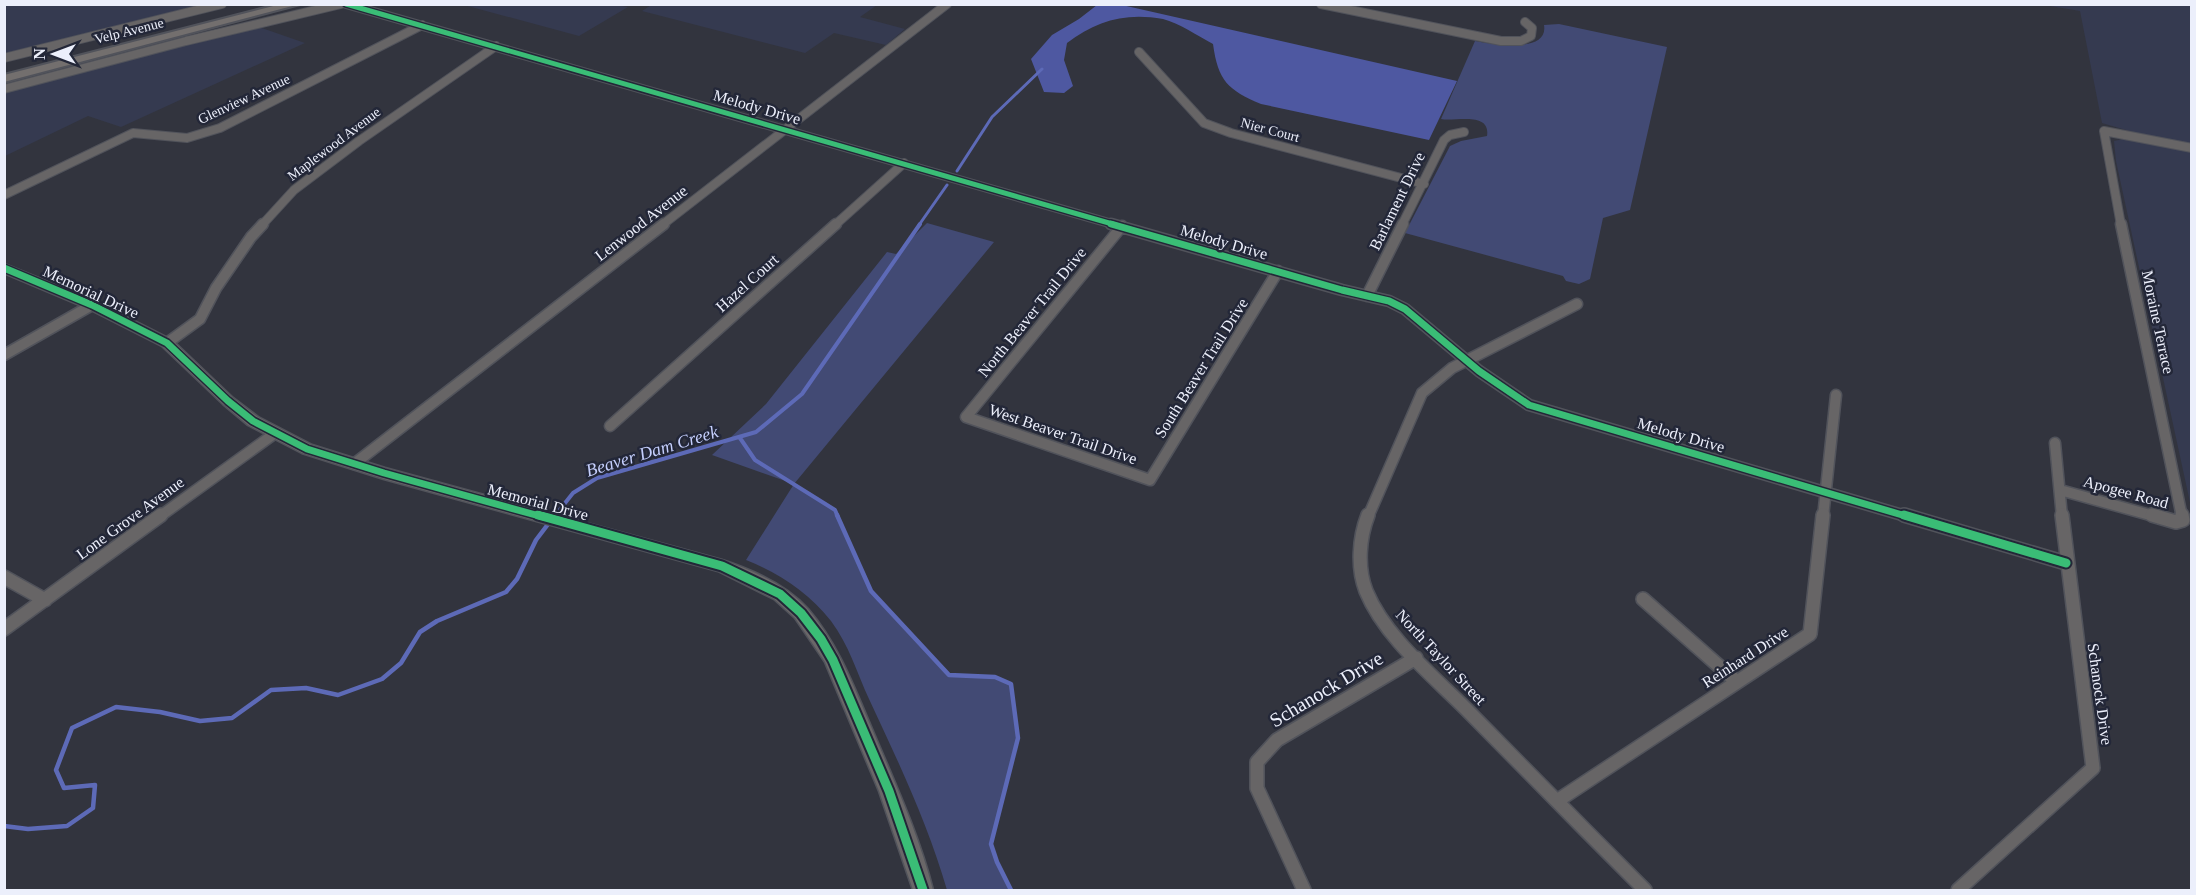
<svg xmlns="http://www.w3.org/2000/svg" width="2196" height="895" viewBox="0 0 2196 895" font-family="'Times New Roman',serif">
<style>
.built{fill:#353a50}
.green{fill:#424a74}
.forest{fill:#4e58a1}
.lines{fill:none;stroke-linecap:round;stroke-linejoin:round}
.stream-far2{stroke:#5d6ab7;stroke-width:3}
.stream-far1{stroke:#5d6ab7;stroke-width:4}
.stream{stroke:#5d6ab7;stroke-width:4.5}
.street-far2-casing{stroke:#51535b;stroke-width:10}
.street-far1-casing{stroke:#51535b;stroke-width:13}
.street-casing{stroke:#51535b;stroke-width:16}
.secondary-casing{stroke:#51535b;stroke-width:3}
.primary-casing{stroke:#51535b;stroke-width:4}
.street-far2{stroke:#676566;stroke-width:8}
.street-far1{stroke:#676566;stroke-width:10}
.street{stroke:#676566;stroke-width:13}
.secondary{fill:#6a6768;fill-rule:evenodd}
.primary{fill:#736f6e;fill-rule:evenodd}
.cycleway-far2-casing{stroke:#232738;stroke-width:8}
.cycleway-far1-casing{stroke:#232738;stroke-width:10}
.cycleway-casing{stroke:#232738;stroke-width:13}
.cycleway-far2{stroke:#3abd76;stroke-width:5}
.cycleway-far1{stroke:#3abd76;stroke-width:7}
.cycleway{stroke:#3abd76;stroke-width:9}
.labels{text-anchor:middle;dominant-baseline:central;stroke-width:5;stroke-linejoin:round;paint-order:stroke}
.far-street-label{font-size:14px;fill:#eceffb;stroke:#232738}
.street-label{font-size:16px;fill:#eceffb;stroke:#232738}
.water-label{font-size:18px;font-style:italic;fill:#c5cffd;stroke:#232738}
.near-street-label{font-size:20px;fill:#eceffb;stroke:#232738}
</style>
<rect width="100%" height="100%" fill="#32343e"/>
<path class="built" d="M653,4L877,5L860,17L905,29L886,45L834,33L805,53L642,11Z
M4,5H217L5,56Z
M617,5L628,7L579,36L464,5Z
M2044,5H2191V507L2116,161L2114,141L2123,139L2137,142L2136,133L2102,123L2080,11Z
M256,26L305,43L121,127L88,116L5,156V92Z"/>
<path class="green" d="M1559,24L1667,47L1630,210L1603,218L1590,279L1579,284L1566,281L1563,276L1405,233L1450,146L1461,141L1487,136C1491,111 1454,122 1441,119L1475,41C1491,44 1549,54 1544,25Z
M927,223L994,242L794,484L835,510L871,591L948,675L995,677L1011,684L1018,738L991,844C993,860 1005,876 1011,890H947C928,824 898,761 869,699C857,673 849,645 831,621C809,593 779,573 746,560L794,484L712,455L766,404L887,252L896,254Z"/>
<path class="forest" d="M1122,5L1457,81L1429,140L1261,104C1228,90 1218,81 1213,44C1198,36 1179,23 1163,19C1125,12 1096,21 1067,43L1064,60L1073,86L1064,93L1044,92L1031,59L1052,35L1079,19L1097,5Z"/>
<g class="lines">
<path class="stream-far2" d="M957,171L992,117L1042,69
M919,225L947,185"/>
<path class="stream-far1" d="M740,438L755,460L835,510L838,517
M554,517L573,493L597,478L756,432L802,394L920,224"/>
<path class="stream" d="M837,515L871,591L949,675L995,677L1011,684L1018,738L991,844L997,862L1011,890
M4,826L28,829L67,826L93,808L95,785L64,788L56,770L72,728L116,707L160,712L200,721L232,718L271,690L306,688L338,695L382,679L401,663L420,632L437,621L506,592L517,579L536,540L555,515"/>
<g class="street-far2-casing">
<path id="street-far2" d="M346,4L1116,225
M1321,4L1501,41H1521L1531,36L1532,28L1525,22
M1139,52L1204,123L1231,133L1424,184
M4,58L222,4
M4,89L186,41L341,4
M4,195L133,133L187,138L220,128L422,25
M262,225L294,190L359,141L496,46
M662,225L947,4
M835,225L904,163
M1402,225L1444,140L1450,135L1464,132
M2121,225L2104,131L2192,148"/>
</g>
<g class="street-far1-casing">
<path id="street-far1" d="M1111,224L1342,290L1389,301L1405,309L1479,371L1529,405L1909,517
M2121,224L2182,517
M1122,226L966,417L1150,480L1278,271
M1367,296L1403,224
M167,343L200,319L216,288L251,237L263,224
M4,355L92,305
M610,426L836,224
M2055,443L2062,517
M354,464L664,224
M2060,490L2157,517
M159,517L274,434
M1368,517L1422,393L1452,368L1577,304
M1823,517L1836,395"/>
</g>
<g class="street-casing">
<path id="street" d="M1368,515C1359,538 1357,568 1366,591C1385,637 1431,674 1466,709C1525,769 1585,830 1645,890
M1904,515L2066,563
M2152,515L2176,522L2183,520L2182,515
M4,577L45,600
M1643,599L1737,682
M4,629L161,515
M1557,801L1810,634L1823,515
M1304,890L1257,788V762L1277,740L1416,658
M1958,890L2093,768L2062,515"/>
</g>
<g class="secondary-casing">
<path id="secondary" d="M4,264L97,302L172,340L233,398L258,417L312,445L385,468L722,560C753,570 786,585 808,609C838,644 854,687 872,729C894,781 919,835 933,890H913L879,791L825,662L795,618L774,599L718,571L384,479L302,453L248,425L223,404L162,346L87,308L4,273Z"/>
</g>
<g class="primary-casing">
<path id="primary" d="M281,4H300L4,82V75Z"/>
</g>
<use href="#street-far2" class="street-far2"/>
<use href="#street-far1" class="street-far1"/>
<use href="#street" class="street"/>
<use href="#secondary" class="secondary"/>
<use href="#primary" class="primary"/>
<g class="cycleway-far2-casing">
<path id="cycleway-far2" d="M346,4L1116,225"/>
</g>
<g class="cycleway-far1-casing">
<path id="cycleway-far1" d="M1111,224L1342,290L1389,301L1405,309L1479,371L1529,405L1909,517
M4,268L92,305L167,343L228,401L253,421L307,449L384,473L543,517"/>
</g>
<g class="cycleway-casing">
<path id="cycleway" d="M538,515L722,566L780,594L801,613L821,639L833,660L889,791L923,890
M1904,515L2066,563"/>
</g>
<use href="#cycleway-far2" class="cycleway-far2"/>
<use href="#cycleway-far1" class="cycleway-far1"/>
<use href="#cycleway" class="cycleway"/>
</g>
<g class="labels">
<g class="far-street-label">
<text transform="translate(129 31) rotate(-14)">Velp Avenue</text>
<text transform="translate(244 99) rotate(-25)">Glenview Avenue</text>
<text transform="translate(1270 130) rotate(15)">Nier Court</text>
<text transform="translate(334 144) rotate(-37)">Maplewood Avenue</text>
</g>
<g class="street-label">
<text transform="translate(757 107) rotate(16)">Melody Drive</text>
<text transform="translate(1397 201) rotate(-64)">Barlament Drive</text>
<text transform="translate(641 223) rotate(-38)">Lenwood Avenue</text>
<text transform="translate(1224 242) rotate(16)">Melody Drive</text>
<text transform="translate(747 283) rotate(-42)">Hazel Court</text>
<text transform="translate(91 292) rotate(25)">Memorial Drive</text>
<text transform="translate(1032 312) rotate(-51)">North Beaver Trail Drive</text>
<text transform="translate(2158 322) rotate(78)">Moraine Terrace</text>
<text transform="translate(1201 368) rotate(-58)">South Beaver Trail Drive</text>
<text transform="translate(1063 434) rotate(19)">West Beaver Trail Drive</text>
<text transform="translate(1681 435) rotate(16)">Melody Drive</text>
<text transform="translate(2126 492) rotate(15)">Apogee Road</text>
<text transform="translate(538 502) rotate(15)">Memorial Drive</text>
<text transform="translate(130 518) rotate(-36)">Lone Grove Avenue</text>
<text transform="translate(1441 657) rotate(47)">North Taylor Street</text>
<text transform="translate(1745 657) rotate(-33)">Reinhard Drive</text>
<text transform="translate(2100 694) rotate(82)">Schanock Drive</text>
</g>
<g class="water-label">
<text transform="translate(652 451) rotate(-17)">Beaver Dam Creek</text>
</g>
<g class="near-street-label">
<text transform="translate(1326 689) rotate(-31)">Schanock Drive</text>
</g>
</g>
<rect width="2196" height="895" fill="none" stroke="#eceffb" stroke-width="12"/>
<g transform="translate(54 54) rotate(270)" stroke="#232738" stroke-width="4.5" paint-order="stroke">
<path d="M0-4.5L10 22L0 15L-10 22Z" fill="#eceffb"/>
<text y="-9" font-size="16" font-weight="bold" text-anchor="middle" fill="#eceffb">N</text>
</g>
</svg>
